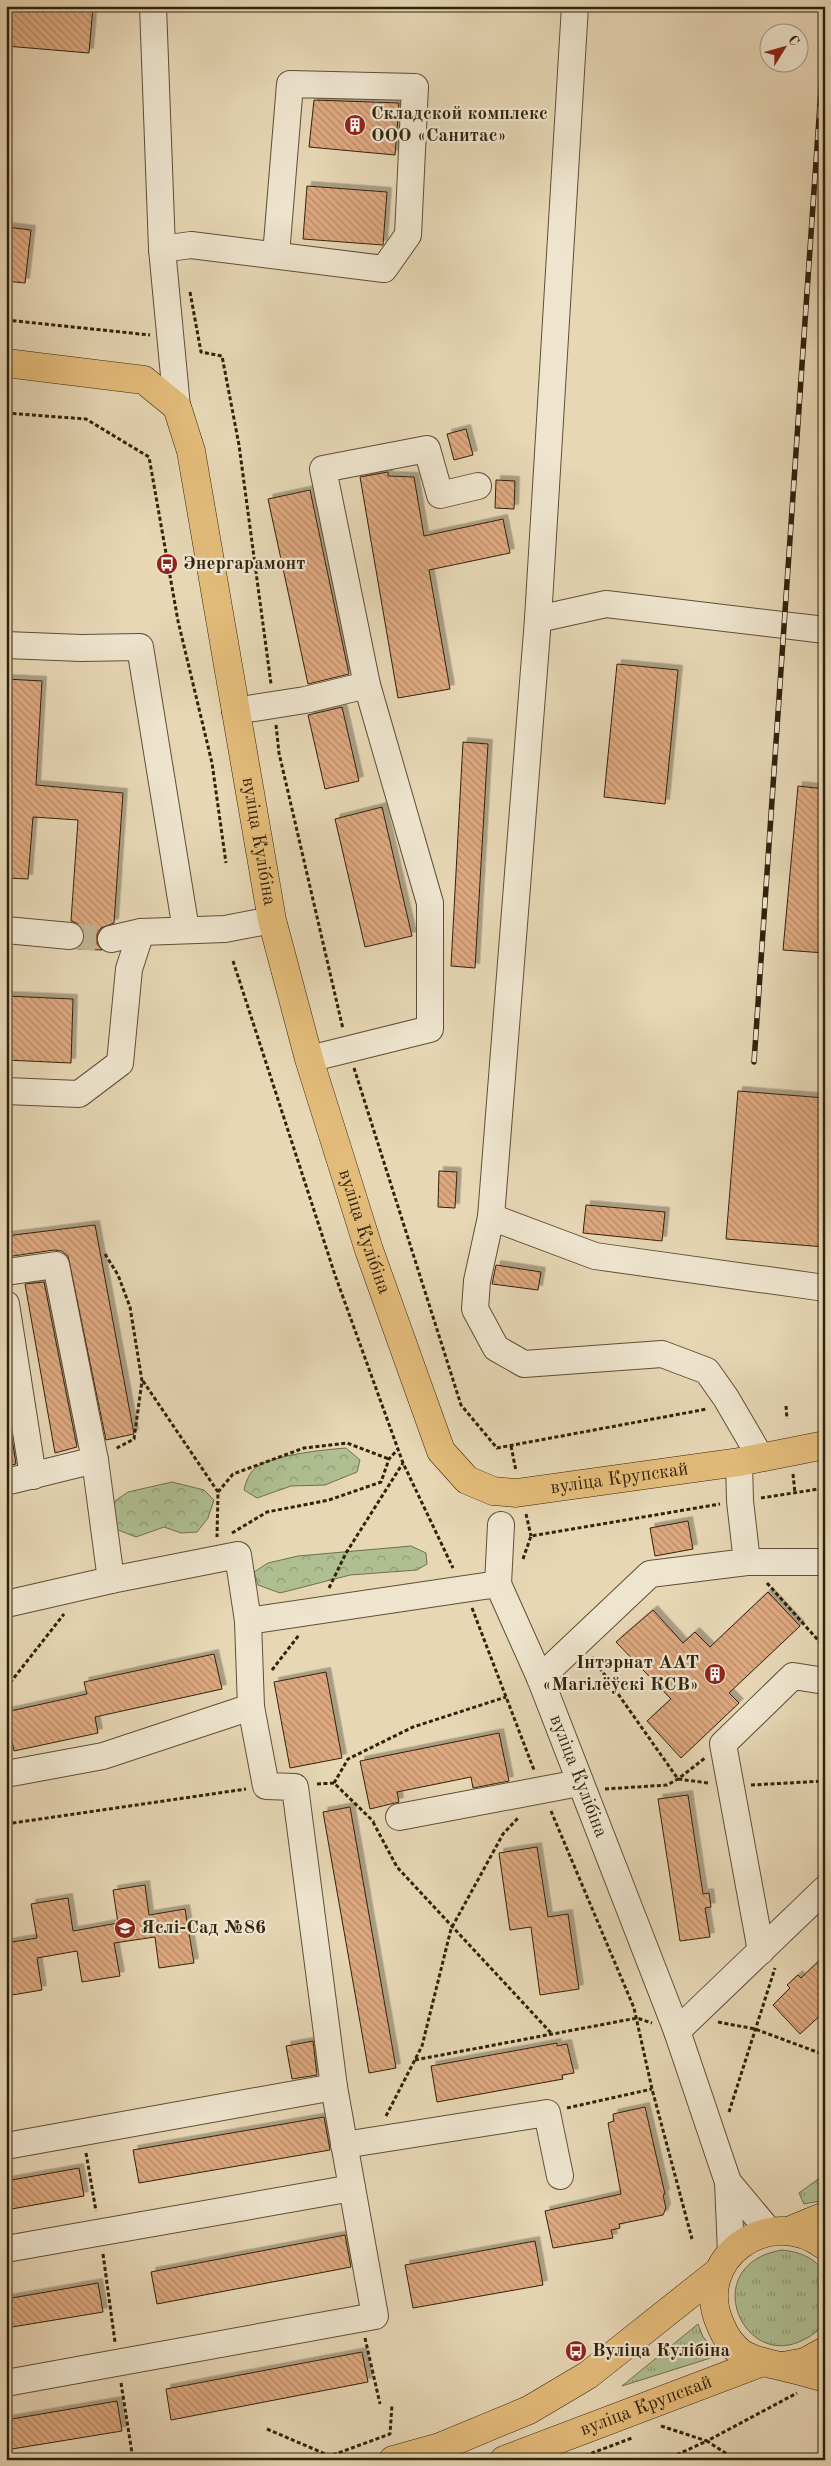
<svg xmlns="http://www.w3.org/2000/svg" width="831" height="2466" viewBox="0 0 831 2466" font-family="'Old Standard TT',serif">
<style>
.grass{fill:url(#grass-tufts);stroke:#70704f}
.forest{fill:url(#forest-crowns);stroke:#70704f}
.building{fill:url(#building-back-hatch);stroke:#31220c;filter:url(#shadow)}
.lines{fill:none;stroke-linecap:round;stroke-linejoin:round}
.minor-tunnel{stroke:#c3b393;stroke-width:26;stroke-dasharray:26 13;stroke-linecap:butt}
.minor-casing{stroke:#5e4f36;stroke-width:28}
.major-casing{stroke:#31220c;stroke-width:29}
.path{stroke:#31220c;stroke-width:3;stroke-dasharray:4 2.5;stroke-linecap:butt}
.minor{stroke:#efe5cf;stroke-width:26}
.major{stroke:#e4bc7a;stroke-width:28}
.rail-casing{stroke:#31220c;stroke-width:5.5}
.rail{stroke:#efe5cf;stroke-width:4;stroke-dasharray:11;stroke-linecap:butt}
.labels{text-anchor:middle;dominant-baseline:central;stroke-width:4.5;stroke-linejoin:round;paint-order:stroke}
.poi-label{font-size:19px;font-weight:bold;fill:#31220c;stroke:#efe5cf;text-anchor:start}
.street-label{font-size:19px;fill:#31220c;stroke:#efe5cf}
</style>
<defs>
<pattern id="grass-tufts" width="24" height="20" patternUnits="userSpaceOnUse" patternTransform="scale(1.25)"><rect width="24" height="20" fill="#afbf92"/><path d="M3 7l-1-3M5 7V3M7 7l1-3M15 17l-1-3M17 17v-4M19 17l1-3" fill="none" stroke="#8f9b76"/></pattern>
<pattern id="forest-crowns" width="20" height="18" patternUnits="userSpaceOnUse" patternTransform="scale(1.25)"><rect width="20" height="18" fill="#afbf92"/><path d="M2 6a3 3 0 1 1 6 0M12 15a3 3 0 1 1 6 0" fill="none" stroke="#8f9b76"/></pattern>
<pattern id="building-back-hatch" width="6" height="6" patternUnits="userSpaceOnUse" patternTransform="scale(1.25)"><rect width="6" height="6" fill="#dfa980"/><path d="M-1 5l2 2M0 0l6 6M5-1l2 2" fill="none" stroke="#b58967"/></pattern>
<filter id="shadow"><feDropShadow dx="4.5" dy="-4.5" stdDeviation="0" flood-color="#0004"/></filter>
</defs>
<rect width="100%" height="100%" fill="#e7d7b5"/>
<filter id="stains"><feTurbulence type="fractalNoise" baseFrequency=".004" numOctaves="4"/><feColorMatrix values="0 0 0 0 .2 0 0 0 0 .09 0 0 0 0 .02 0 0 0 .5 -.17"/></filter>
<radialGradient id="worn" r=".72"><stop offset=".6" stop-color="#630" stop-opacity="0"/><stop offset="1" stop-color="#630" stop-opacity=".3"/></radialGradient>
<path class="grass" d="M825,2174V2200L804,2204L799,2193Z
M782,2250C800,2252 817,2258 825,2275C825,2289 829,2309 824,2321C820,2331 810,2337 801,2341C741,2369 698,2264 782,2250Z
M698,2324L703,2337L720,2355L622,2386Z"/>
<path class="forest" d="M346,1448L360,1460L357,1472L325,1485L291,1486L257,1498L244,1490C246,1480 251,1469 261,1464C284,1454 321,1450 346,1448Z
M172,1482L204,1490L214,1500L208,1518L197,1532L181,1533L164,1527L136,1537L113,1528L108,1516L115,1501L128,1492Z
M411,1546L426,1553L427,1564L417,1570L350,1575L280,1593L258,1585L254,1572L268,1563L298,1556Z"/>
<path class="building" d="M6,6H93L89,53L6,46Z
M314,100L399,103L395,155L309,147Z
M307,186L387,192L383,245L303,239Z
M6,227L31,230L25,283L6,281Z
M466,429L473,455L454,460L447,434Z
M388,472V476L414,477L424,536L503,519L510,553L429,570L450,689L398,698L360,477Z
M496,480L515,481L514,509L495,508Z
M310,490L349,674L308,684L268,499Z
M617,664L678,670L665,804L604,797Z
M6,679L42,681L36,785L123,793L114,923L101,928L97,934V943L102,950L78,949L85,938L84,930L79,924L71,921L78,820L33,817L28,879L6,878Z
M342,707L359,781L325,789L308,715Z
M463,742L488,744L475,968L451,966Z
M798,786L825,789V953L783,950Z
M382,807L412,936L365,947L335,819Z
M6,996L73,999L71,1063L6,1060Z
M738,1091L825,1098V1247L726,1239Z
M439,1171L457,1172L455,1208L438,1207Z
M586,1205L665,1212L662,1241L583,1233Z
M95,1225L134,1434L106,1440L68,1256L62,1251L54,1250L6,1257V1236Z
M496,1265L541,1272L538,1290L492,1284Z
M44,1282L77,1447L55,1453L25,1284Z
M8,1413L16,1464L6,1466V1414Z
M688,1521L693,1549L655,1556L650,1528Z
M768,1592L800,1626L729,1693L739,1703L681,1758L647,1721L671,1699L616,1642L653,1610L683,1643L695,1632L710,1647Z
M214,1654L222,1689L95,1717L98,1733L14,1751L6,1712L87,1694L84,1682Z
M326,1672L342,1758L290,1768L274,1682Z
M499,1733L509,1781L473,1788L471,1777L397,1792L399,1802L370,1809L360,1761Z
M688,1795L703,1894L709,1893L711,1907L705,1908L710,1937L680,1941L658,1799Z
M350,1807L396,2068L369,2073L323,1812Z
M537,1847L548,1917L568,1914L579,1989L540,1995L531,1927L510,1930L499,1853Z
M145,1885L149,1915L185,1909L194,1963L159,1968L155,1937L114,1943L120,1976L82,1982L77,1951L37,1958L42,1990L6,1996V1943L37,1938L31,1904L68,1898L73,1931L118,1923L113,1890Z
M825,1955V2011L800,2034L773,2005L790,1988L787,1985L798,1975L801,1978Z
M313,2041L317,2075L292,2079L286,2046Z
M557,2043V2046L567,2044L574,2073L562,2075L563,2079L437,2102L431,2066Z
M645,2107L665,2194L663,2195L666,2208L663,2215L619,2224L620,2228L611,2230L613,2238L553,2248L545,2211L621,2194L608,2123L614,2121L613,2114Z
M324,2117L330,2150L139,2183L133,2150Z
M79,2168L84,2196L6,2210V2181Z
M345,2235L351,2267L157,2304L151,2272Z
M535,2241L543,2285L413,2308L405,2265Z
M98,2283L103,2312L6,2328V2299Z
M362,2352L368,2382L171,2420L166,2389Z
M117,2401L122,2431L6,2450V2420Z"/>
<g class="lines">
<path class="minor-tunnel" d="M70,936L111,939"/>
<g class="minor-casing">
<g id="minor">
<path d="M153,6L162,249L177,407"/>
<path d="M162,249L191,245L384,269L408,235L415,87L290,84L276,255"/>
<path d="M538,619L606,604L825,630"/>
<path d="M6,645L81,648L140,647L186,930"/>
<path d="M367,685L323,469L427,449L440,495L478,486"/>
<path d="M235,711L305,700L367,685L430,903V1029L309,1059"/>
<path d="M6,930L70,936"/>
<path d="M111,939L141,932L225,929L272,920"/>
<path d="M6,1091L79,1094L120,1063L129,969L141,932"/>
<path d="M491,1217L538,619L575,6"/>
<path d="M6,1272L56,1265L95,1460L111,1580"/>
<path d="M6,1304L33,1476"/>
<path d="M761,1458L726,1398L707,1371L662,1354L524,1364L496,1348L475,1309L477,1281L491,1217L595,1256L825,1288"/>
<path d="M6,1482L95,1460"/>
<path d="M747,1562H825"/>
<path d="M498,1584L501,1525"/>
<path d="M6,1604L111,1580L238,1555L248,1621L251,1707L266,1786L295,1787L334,2087L375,2316L6,2383"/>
<path id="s1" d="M248,1621L498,1584L540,1678L677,2031L728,2182L731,2253"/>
<path d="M540,1678L650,1574L747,1562L740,1501L739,1462"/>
<path d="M6,1774L103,1756L251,1707"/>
<path d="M399,1817L579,1783"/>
<path d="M761,1951L723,1744L793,1676L825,1681"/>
<path d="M677,2031L825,1889"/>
<path d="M344,2145L547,2113L560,2176"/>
<path d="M6,2146L334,2087"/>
<path d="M728,2182L769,2231"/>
<path d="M6,2249L352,2188"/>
</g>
</g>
<g class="major-casing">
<g id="major">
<path id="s2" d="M6,363L144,380L177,407L191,451L272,920L309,1059L369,1250L441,1451L467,1480L493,1491L516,1493L739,1462L825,1445"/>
<path d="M791,2230L825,2216"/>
<path d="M825,2246C768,2203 690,2260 721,2326C725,2336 732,2346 741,2353C755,2362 769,2363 784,2367C798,2370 811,2374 825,2378"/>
<path d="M783,2366L805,2362L825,2351"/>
<path d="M393,2460L440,2447L529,2410L588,2375L719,2271"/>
<path id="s3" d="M504,2460L760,2363"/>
</g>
</g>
<path class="path" d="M190,292L201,352L222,356L239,445L271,684
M6,320L150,335
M6,413L86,419L149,457L178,621L212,763L226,863
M276,725L279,753L343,1029
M233,961L335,1275L403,1463L453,1568
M354,1068L461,1405L497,1448L707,1409
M105,1254L118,1275L130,1307L142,1381L134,1439L115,1449
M143,1381L218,1492L217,1537
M786,1406L787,1419
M511,1446L516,1471
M793,1474L795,1493
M218,1492L233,1474L304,1448L347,1443L389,1459
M761,1498L825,1488
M526,1514L531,1536
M232,1533L267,1512L329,1500L381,1482L389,1459L398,1449
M523,1559L531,1536L720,1504
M767,1583L825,1648
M329,1588L346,1553L403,1463
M472,1608L534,1770
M592,1657L678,1779L708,1783
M272,1670L299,1635
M6,1688L64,1614
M334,1783L348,1759L413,1727L506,1697
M317,1784L334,1783L374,1822
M751,1785L825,1781
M605,1789L667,1785L678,1779L705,1758
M551,1811L634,2008L652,2089L692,2239
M373,1822L397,1867L552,2034
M6,1824L246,1789
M718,2022L755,2029L825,2055
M415,2060L637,2018L652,2023
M567,2108L652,2089
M729,2112L775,1968
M386,2116L422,2046L451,1929L503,1834L519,1817
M86,2153L96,2211
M103,2254L115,2342
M365,2338L380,2404
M121,2383L132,2453
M661,2426L707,2441L797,2393
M267,2429L330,2456L390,2434L392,2405
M579,2458L632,2438
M665,2460L707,2441L736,2460"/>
<use href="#minor" class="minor"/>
<use href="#major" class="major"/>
<g class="rail-casing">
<path id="rail" d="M823,451L825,421
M754,1062L825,31"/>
</g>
<use href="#rail" class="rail"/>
</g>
<defs>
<g id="building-disc" transform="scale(1.125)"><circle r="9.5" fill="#8f2418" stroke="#efe5cf"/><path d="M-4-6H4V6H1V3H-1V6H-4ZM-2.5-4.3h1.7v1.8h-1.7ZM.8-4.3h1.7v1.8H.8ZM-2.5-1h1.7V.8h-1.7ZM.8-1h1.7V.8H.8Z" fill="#fff"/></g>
<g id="bus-disc" transform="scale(1.125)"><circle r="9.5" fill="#8f2418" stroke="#efe5cf"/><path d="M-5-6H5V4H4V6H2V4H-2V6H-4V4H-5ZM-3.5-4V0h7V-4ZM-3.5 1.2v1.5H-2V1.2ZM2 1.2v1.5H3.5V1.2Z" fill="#fff"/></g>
<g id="school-disc" transform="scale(1.125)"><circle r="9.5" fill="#8f2418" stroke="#efe5cf"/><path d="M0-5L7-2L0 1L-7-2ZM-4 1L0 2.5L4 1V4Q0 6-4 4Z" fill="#fff"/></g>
</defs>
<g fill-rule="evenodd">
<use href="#building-disc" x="355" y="125"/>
<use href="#bus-disc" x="167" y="564"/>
<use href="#building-disc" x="715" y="1674"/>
<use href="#school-disc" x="125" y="1928"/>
<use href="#bus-disc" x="576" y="2351"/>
</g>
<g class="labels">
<g class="poi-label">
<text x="371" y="114">Складской комплекс<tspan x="371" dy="22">ООО «Санитас»</tspan></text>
<text x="183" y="564">Энергарамонт</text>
<text x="699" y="1663" text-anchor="end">Інтэрнат ААТ<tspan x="699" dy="22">«Магілёўскі КСВ»</tspan></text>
<text x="141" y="1928">Яслі-Сад №86</text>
<text x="592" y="2351">Вуліца Кулібіна</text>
</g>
<g class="street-label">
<text stroke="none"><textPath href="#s2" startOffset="624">вуліца Кулібіна</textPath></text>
<text stroke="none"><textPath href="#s2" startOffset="1029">вуліца Кулібіна</textPath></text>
<text stroke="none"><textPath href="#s2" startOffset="1456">вуліца Крупскай</textPath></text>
<text stroke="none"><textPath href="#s1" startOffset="461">вуліца Кулібіна</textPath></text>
<text stroke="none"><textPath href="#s3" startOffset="152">вуліца Крупскай</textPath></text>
</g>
</g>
<rect width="831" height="2466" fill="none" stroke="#e7d7b5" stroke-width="25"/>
<rect x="8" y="8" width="816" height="2451" fill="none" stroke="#31220c" stroke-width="2.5"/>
<rect x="12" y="12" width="806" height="2441" fill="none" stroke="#31220c"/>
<g transform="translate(784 48) rotate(53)"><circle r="24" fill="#efe5cf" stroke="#a39781"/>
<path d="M0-4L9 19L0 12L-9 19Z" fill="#8f2418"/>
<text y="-8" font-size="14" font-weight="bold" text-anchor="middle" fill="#31220c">С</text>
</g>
<rect width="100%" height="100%" filter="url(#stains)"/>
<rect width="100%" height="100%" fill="url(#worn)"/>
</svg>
